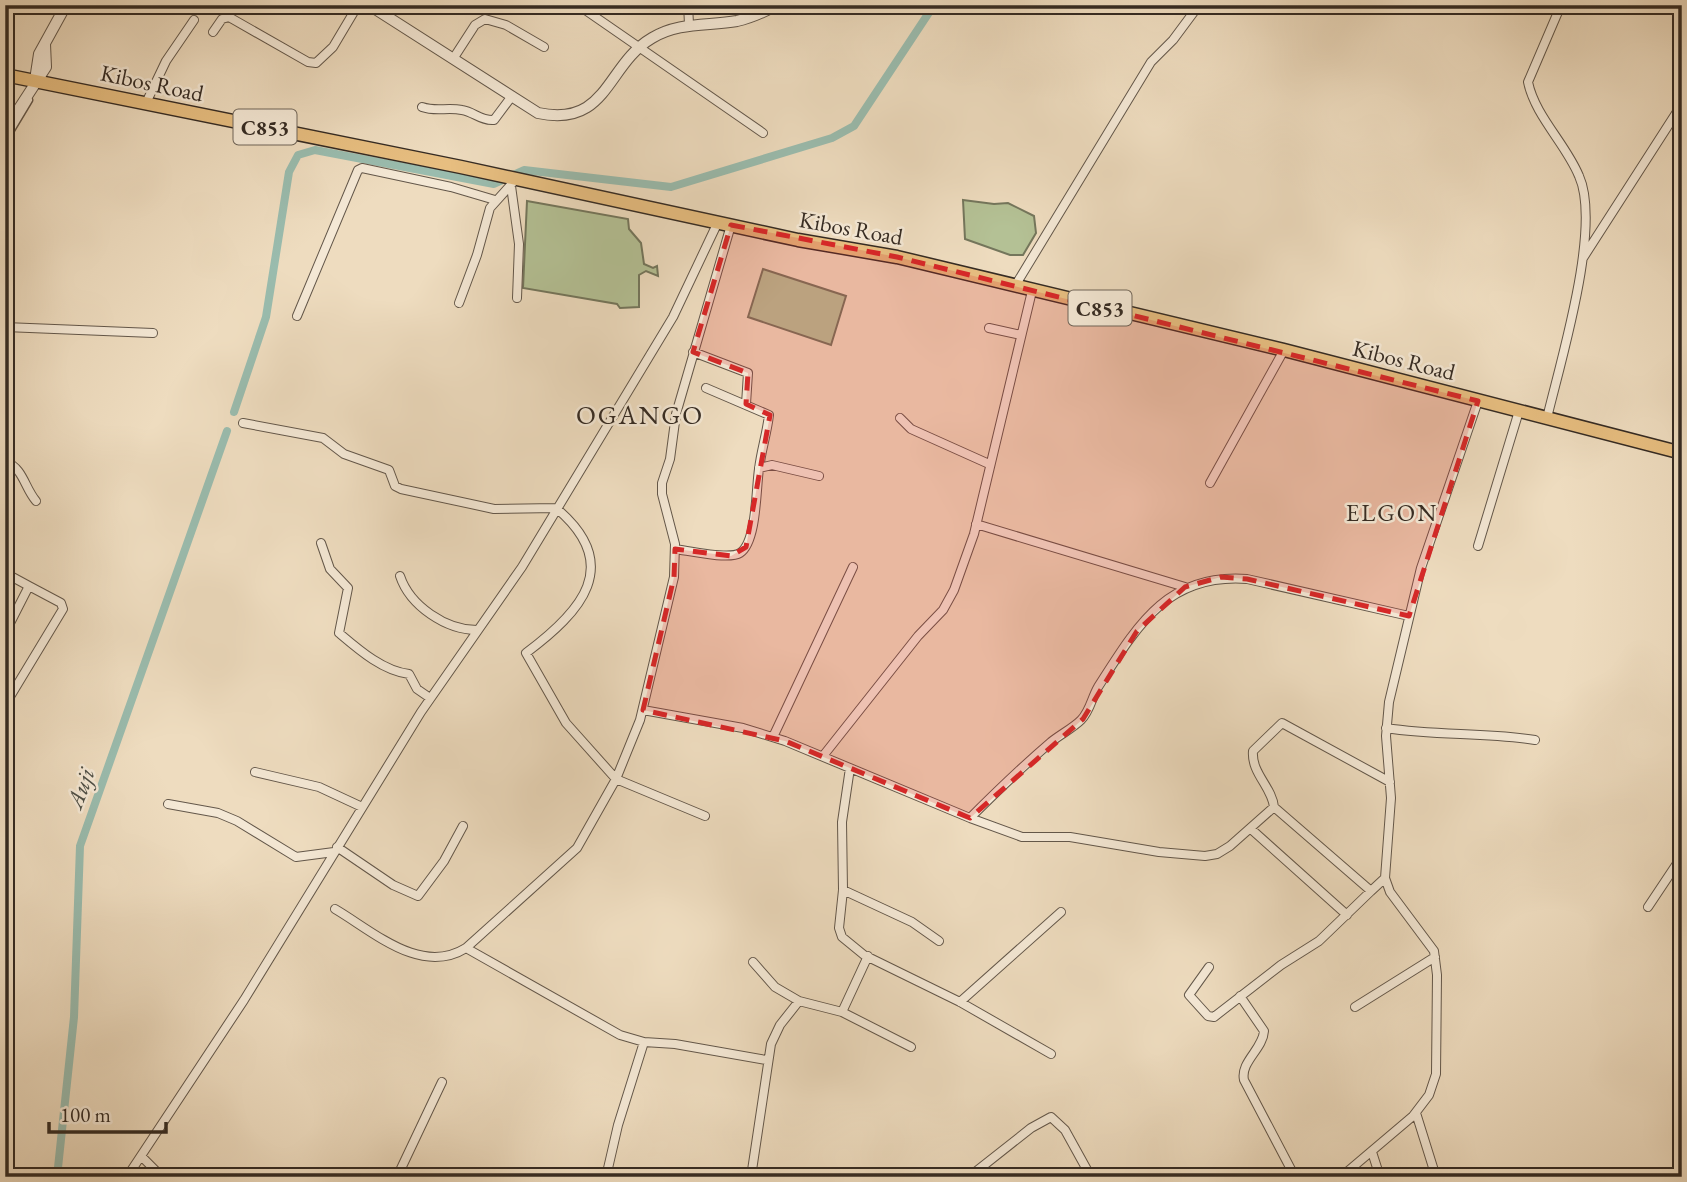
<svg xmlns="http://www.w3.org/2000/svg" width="1687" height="1182" viewBox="0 0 1687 1182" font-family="'EB Garamond',serif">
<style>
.green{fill:#b4c195;stroke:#74765c;stroke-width:2}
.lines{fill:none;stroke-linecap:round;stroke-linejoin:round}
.canal{stroke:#9abcae;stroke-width:8}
.pedestrian-casing{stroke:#63574a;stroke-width:9}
.minor-casing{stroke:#63574a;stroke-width:10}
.tertiary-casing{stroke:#63574a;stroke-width:12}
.primary-casing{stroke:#352b23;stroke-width:15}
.pedestrian{stroke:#f4e8d5;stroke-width:6}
.minor{stroke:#f4e8d5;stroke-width:8}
.tertiary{stroke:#f4e8d5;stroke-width:10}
.primary{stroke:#e7be80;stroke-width:12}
.marked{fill:#d62828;fill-opacity:0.2;stroke:#d62828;stroke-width:5;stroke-dasharray:14 9;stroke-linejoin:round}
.labels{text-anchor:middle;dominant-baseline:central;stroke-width:5;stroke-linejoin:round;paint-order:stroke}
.shield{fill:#f4e8d5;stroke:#6e6458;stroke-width:2}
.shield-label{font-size:21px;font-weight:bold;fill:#352b23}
.street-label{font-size:23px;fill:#352b23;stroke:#f4e8d5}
.neighbourhood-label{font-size:24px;letter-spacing:2px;fill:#352b23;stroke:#f4e8d5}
.water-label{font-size:24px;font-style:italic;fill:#4e4f46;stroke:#f4e8d5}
.quarter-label{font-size:26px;letter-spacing:2px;fill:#352b23;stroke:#f4e8d5}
</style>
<rect width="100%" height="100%" fill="#eedcbf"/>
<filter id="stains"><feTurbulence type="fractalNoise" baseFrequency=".00286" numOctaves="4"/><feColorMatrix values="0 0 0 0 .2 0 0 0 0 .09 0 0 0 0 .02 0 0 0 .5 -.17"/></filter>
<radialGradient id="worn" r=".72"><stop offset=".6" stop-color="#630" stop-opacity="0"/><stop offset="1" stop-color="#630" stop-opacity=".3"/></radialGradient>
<path class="green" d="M963,200L994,204L1008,203L1034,216L1036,233L1023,255H1010L965,239Z
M527,201L628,219L629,229L641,243L644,264L653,268L657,266L658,276L646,271L639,275V307L620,308L617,304L523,288Z
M763,269L846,296L831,345L748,317Z"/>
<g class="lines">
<path class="canal" d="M234,412L266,317L289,172L298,155L315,150L494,184L524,170L671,187L832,138L854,126L934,5
M57,1177L74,1017L80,846L227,431"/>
<g class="pedestrian-casing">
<path id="pedestrian" d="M5,140L29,100"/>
</g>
<g class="minor-casing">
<path id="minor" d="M578,5L763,133
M688,5L689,24
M213,32L222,19L229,17L308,62L316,63L333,47L358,5
M453,59L475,25L485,19L506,25L544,47
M146,103L166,61L194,20
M422,107C436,112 447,107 462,110C474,112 481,121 494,120L512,96
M511,186L519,244L517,298
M1583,258L1682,104
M1015,286L1151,62L1173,40L1199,5
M459,303L477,255L490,208L516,179
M297,316L358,170L362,168L451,187L495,200
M5,327L153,333
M989,328L1021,335
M693,352L748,373L746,404
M900,418L911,429L989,464
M1547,418C1560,363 1602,227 1579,176C1566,144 1535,116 1528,82L1561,5
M243,423L323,438L344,454L389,470L395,486L401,489L494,509L556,508C624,565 581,612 526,653L566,723L616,779L705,816
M5,461C24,469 24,487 36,501
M759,468L772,465L819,476
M1210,483L1284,350
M976,524L1185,587
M321,543L330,569L348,588L339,633C359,650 383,671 409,674L417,689L430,698
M1478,546L1519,411
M675,549C690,551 729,560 740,553C757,542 756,488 759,469C761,451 767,433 769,415L706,388
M5,573L29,586L5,633
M400,576C410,606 446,630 477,630
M5,705L63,609L61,603L29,586
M643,710L743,728L785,741L970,818L1022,837H1070L1159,852L1205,856L1217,854L1230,846L1274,807
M1386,728C1436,736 1485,732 1535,740
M773,737L853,567
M823,756L918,636L943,610L954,590L974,534L1032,291
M850,768L842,822L843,890L839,928L842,937L864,955L960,1002L1051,1054
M255,772L319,787L362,807
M168,804L218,813L237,821L296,857L334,852
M970,818C996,792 1023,766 1051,742C1061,734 1073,728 1081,720C1090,711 1092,697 1098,687C1137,626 1167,573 1247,579L1409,616
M1251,829L1347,915
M337,847L393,885L418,896L444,861L463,826
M1385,878L1371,891L1274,807C1272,787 1251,773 1253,751L1282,723L1390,782
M843,890L912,922L939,941
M1648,907L1682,856
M335,909C374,932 421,976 466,948L577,848L616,779L640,720L674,577L675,544L662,494V483L670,459L676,414L731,225
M466,948L620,1035L644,1042L675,1044L766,1060
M753,962L775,987L799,1001
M1209,967L1189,995L1208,1016L1214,1017L1281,965L1319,941L1371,891
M1240,996L1264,1031C1263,1049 1240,1062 1244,1080L1295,1177
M960,1002L1061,912
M1355,1007L1435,957
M842,1012L911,1047
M1416,1113L1436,1177
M1372,1152L1380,1177
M141,1156L162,1177
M127,1177L244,1000L421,712L522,567L673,317L718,222
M397,1177L442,1082
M606,1177L618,1125L644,1042
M751,1177L771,1044L780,1025L799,1001L842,1012L868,956
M969,1177L1031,1128L1051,1117L1065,1130L1091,1177
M1341,1177L1413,1116L1429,1095L1436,1074L1437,975L1434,951L1390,892L1385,878L1391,798L1386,736L1389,702L1421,568L1478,401"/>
</g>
<g class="tertiary-casing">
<path id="tertiary" d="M369,5L538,113C608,128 606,65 652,38C678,22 707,26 737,21C751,18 764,12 777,5
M35,80L39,54L66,5
M5,130L46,67L45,44"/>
</g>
<g class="primary-casing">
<path id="primary" d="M5,75L461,167L798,240L897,257L1284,350L1682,453"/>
</g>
<use href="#pedestrian" class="pedestrian"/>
<use href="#minor" class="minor"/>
<use href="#tertiary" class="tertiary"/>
<use href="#primary" class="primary"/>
</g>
<path class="marked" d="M731,225L897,257L1478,401L1409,616L1247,579L1221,577L1185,587L1137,631L1083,719L970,818L785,741L643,710L674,577L675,549L731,556L746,547L770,415L746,404L748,373L693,352Z"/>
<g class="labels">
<g class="shield">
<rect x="233.5" y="109.5" width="63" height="35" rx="5"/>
<rect x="1068.5" y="290.5" width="63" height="35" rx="5"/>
</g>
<g class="shield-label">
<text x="265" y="127">C853</text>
<text x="1100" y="308">C853</text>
</g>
<g class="street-label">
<text transform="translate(152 83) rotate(12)">Kibos Road</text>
<text transform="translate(851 228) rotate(10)">Kibos Road</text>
<text transform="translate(1404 360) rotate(14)">Kibos Road</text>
</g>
<g class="neighbourhood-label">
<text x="1392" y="512">ELGON</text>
</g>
<g class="water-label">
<text transform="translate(80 788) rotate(-70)">Auji</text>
</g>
<g class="quarter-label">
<text x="640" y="415">OGANGO</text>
</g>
</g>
<rect width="1687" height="1182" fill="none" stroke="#eedcbf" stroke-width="28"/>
<rect x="7" y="7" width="1673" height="1168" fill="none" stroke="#352b23" stroke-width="3.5"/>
<rect x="14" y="14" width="1659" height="1154" fill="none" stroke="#352b23" stroke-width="2"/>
<path d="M49 1122v10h117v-10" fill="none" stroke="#352b23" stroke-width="3.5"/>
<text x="60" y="1122" font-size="21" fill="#352b23" stroke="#f4e8d5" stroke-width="5" paint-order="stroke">100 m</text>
<rect width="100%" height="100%" filter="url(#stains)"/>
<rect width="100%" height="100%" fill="url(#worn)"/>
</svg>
